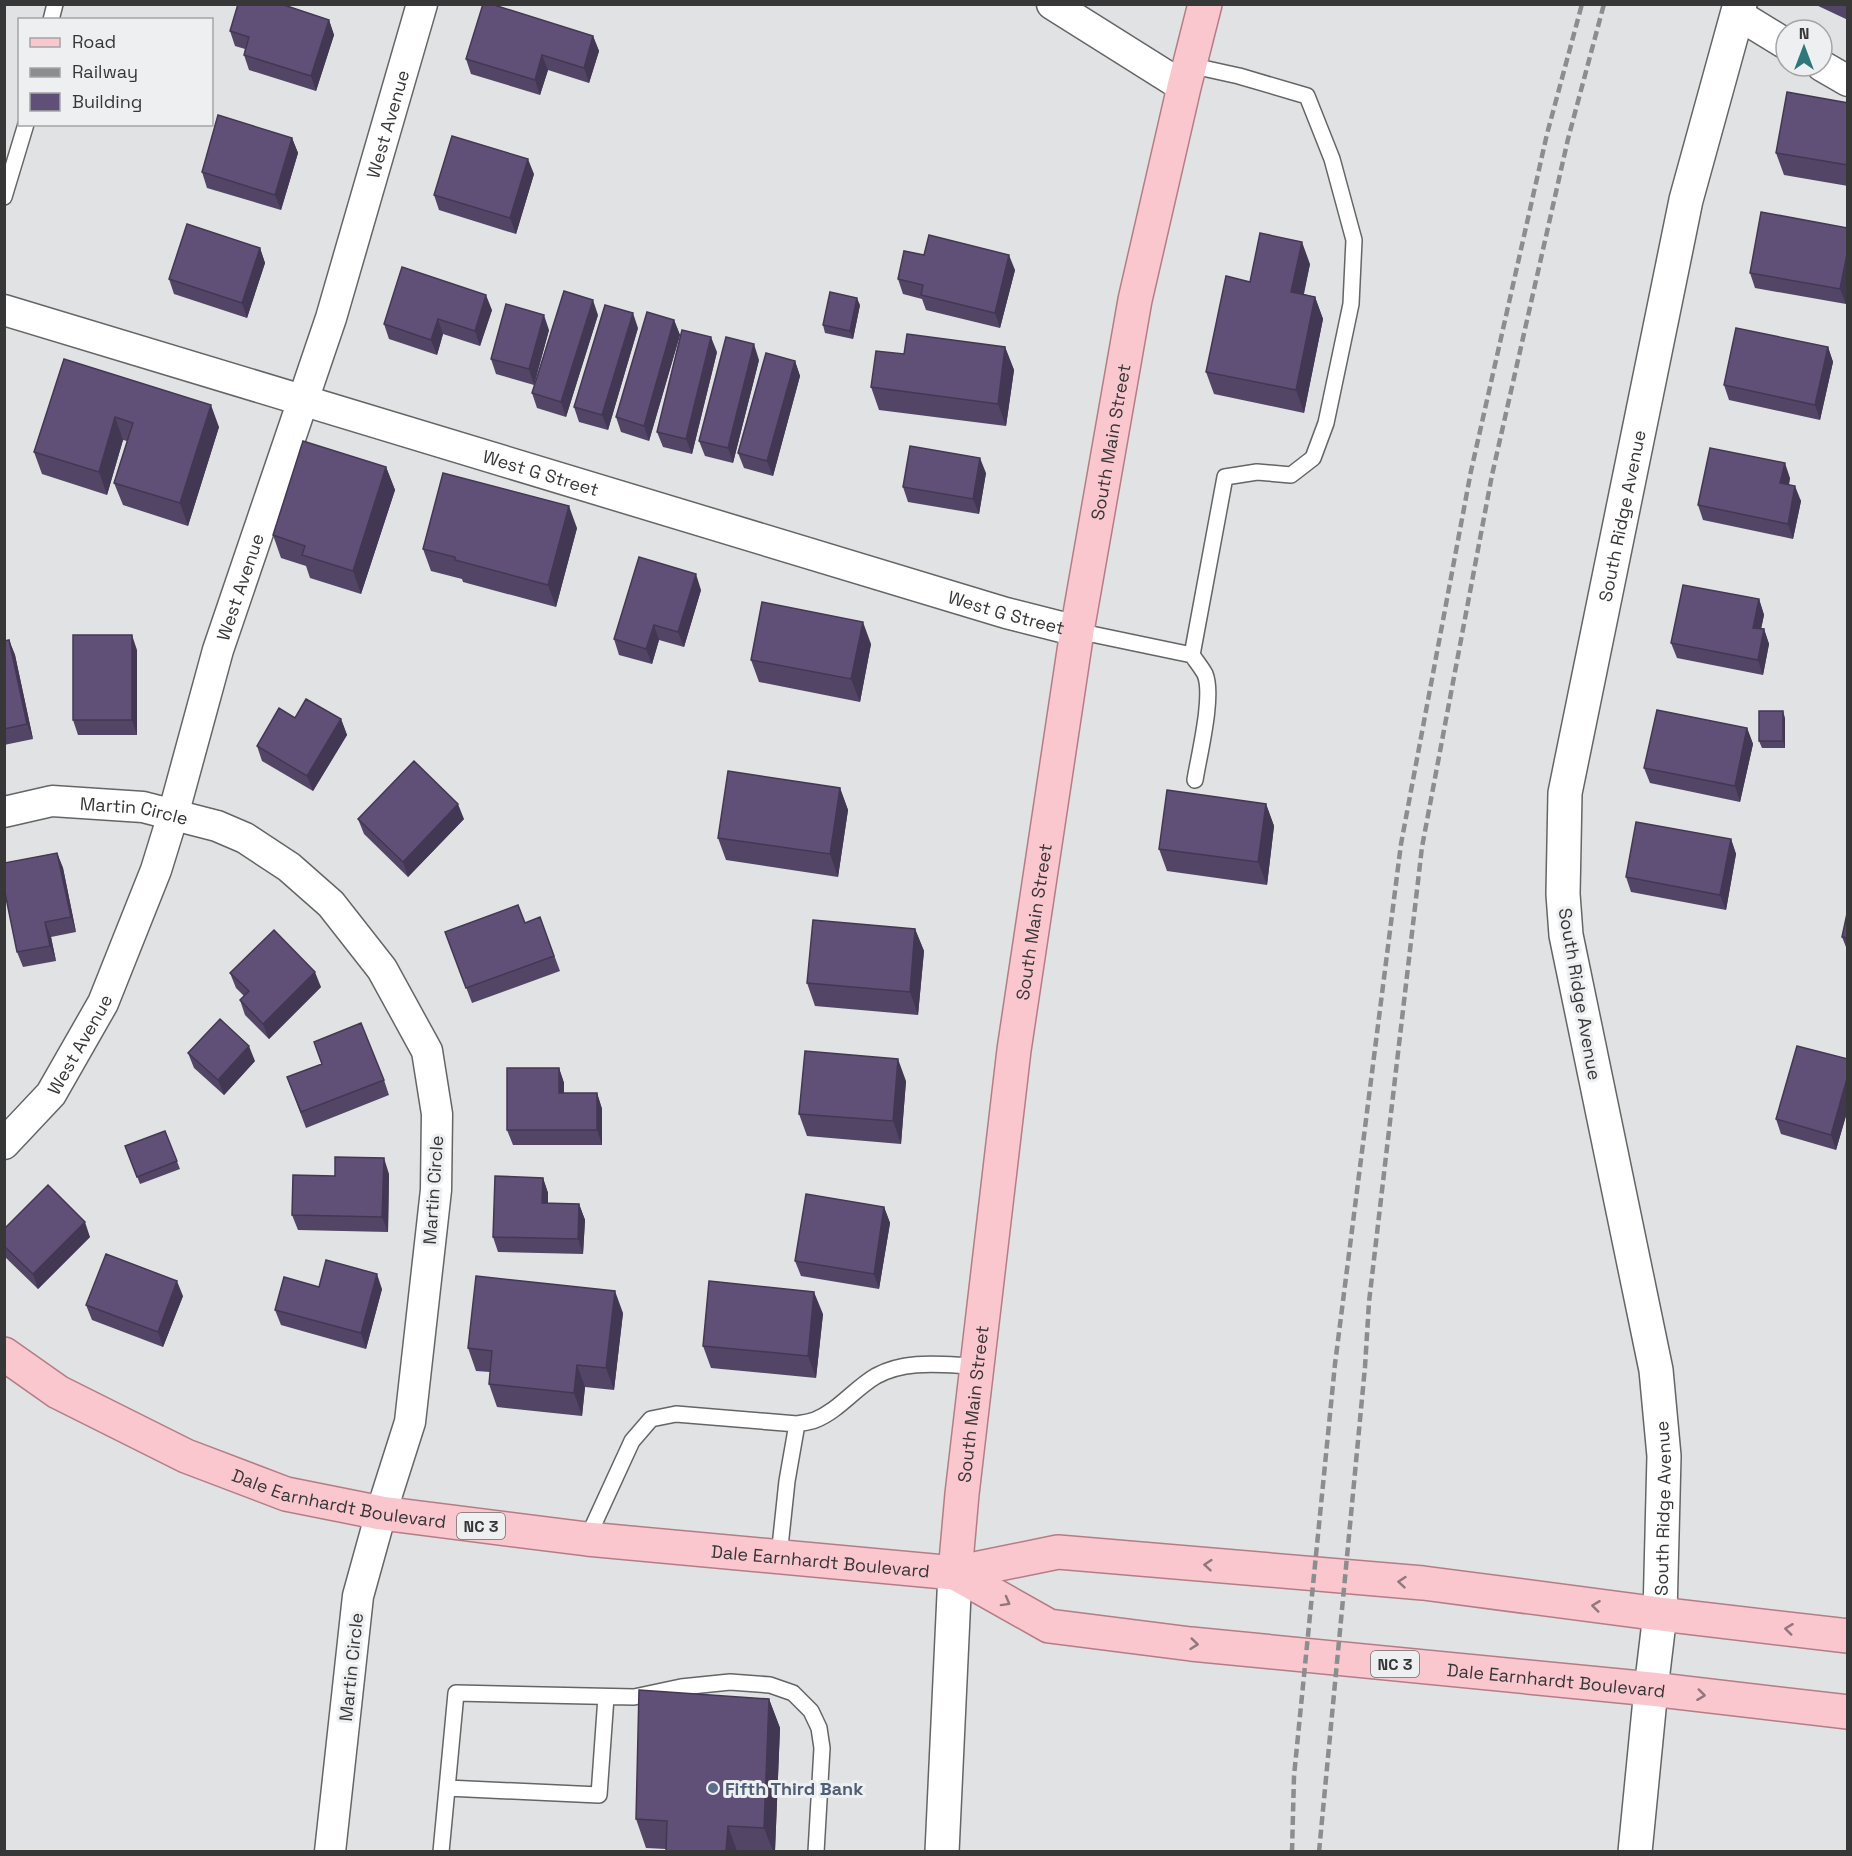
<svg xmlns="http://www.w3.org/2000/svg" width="1852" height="1856" viewBox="0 0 1852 1856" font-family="'Space Grotesk',sans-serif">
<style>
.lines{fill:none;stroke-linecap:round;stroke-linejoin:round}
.service-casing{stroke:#646566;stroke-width:18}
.minor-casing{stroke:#646566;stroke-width:33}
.tertiary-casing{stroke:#646566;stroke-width:36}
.secondary-casing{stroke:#646566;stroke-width:36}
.primary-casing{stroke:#b47d85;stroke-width:36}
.service{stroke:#fff;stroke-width:15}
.minor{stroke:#fff;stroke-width:30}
.tertiary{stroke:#fff;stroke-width:33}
.secondary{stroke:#fff;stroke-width:33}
.primary{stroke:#fac7cf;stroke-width:33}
.rail{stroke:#8c8d8e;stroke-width:4.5;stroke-dasharray:9 4.5;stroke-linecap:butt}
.wall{fill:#534566}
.shaded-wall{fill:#433853}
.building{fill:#605077;stroke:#433853;stroke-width:1.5}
.oneway{stroke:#8f787c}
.service-dot{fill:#5c6f8a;stroke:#eeeff0;stroke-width:2}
.labels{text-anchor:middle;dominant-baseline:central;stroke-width:6;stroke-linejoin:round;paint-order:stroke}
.shield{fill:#eeeff0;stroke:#6e6e6f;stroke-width:1.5}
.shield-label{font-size:16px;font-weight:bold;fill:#373738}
.street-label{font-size:18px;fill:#373738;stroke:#eeeff0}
.service-label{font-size:18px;font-weight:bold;fill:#4e5e75;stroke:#eeeff0;text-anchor:start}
</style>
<rect width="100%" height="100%" fill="#e1e2e3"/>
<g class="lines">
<g class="service-casing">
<path id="service" d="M51,20L55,4
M1189,65L1239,76L1307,96L1332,159L1354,240L1351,304L1326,423L1313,458L1291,475L1257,472L1225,477L1192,655C1196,661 1201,667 1205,674C1214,696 1199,755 1195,780
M4,197L26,124
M1077,631L1192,655
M587,1539L632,1441L651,1419L676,1414L797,1424C802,1423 810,1422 815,1420C838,1411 854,1389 876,1376C907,1359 943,1365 977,1366
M779,1556L787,1481L797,1424
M447,1788L599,1795L606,1697
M441,1852L456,1693L634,1697L681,1687L730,1682L770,1685L793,1693L811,1711L819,1728L822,1748L816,1852"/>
</g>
<g class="minor-casing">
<g id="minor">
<path d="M1052,4L1184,87"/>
<path d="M1737,14L1786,44"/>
<path d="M1822,66L1848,81"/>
<path id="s1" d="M4,310L1006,613L1077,631"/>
<path id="s2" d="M4,812L52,801L143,807L217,826L245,838L289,867L331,904L382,969L427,1051L437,1114L436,1190L410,1422L381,1513L358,1596L330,1852"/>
<path id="s3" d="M4,1144L51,1094L103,1003L156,870L173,815L218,650L331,318L422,4"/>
</g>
</g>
<g class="tertiary-casing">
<g id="tertiary">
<path id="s4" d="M1635,1852L1651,1689L1660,1614L1664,1456L1656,1370L1566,935L1563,894L1565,793L1686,200L1740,4"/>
</g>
</g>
<g class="secondary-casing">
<path id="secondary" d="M942,1852L955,1573"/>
</g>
<g class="primary-casing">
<g id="primary">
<path id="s5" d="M4,1354L58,1392L186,1456L286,1494L381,1513L587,1539L955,1573L1058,1552L1423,1583L1660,1614L1848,1636"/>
<path id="s6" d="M955,1573L962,1494L1014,1050L1077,631L1135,300L1184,87L1205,4"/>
<path id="s7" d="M955,1573L1049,1626L1191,1644L1651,1689L1848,1712"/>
</g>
</g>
<use href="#service" class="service"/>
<use href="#minor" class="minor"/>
<use href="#tertiary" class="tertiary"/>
<use href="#secondary" class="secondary"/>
<use href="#primary" class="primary"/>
<path class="rail" d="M1292,1852L1294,1776L1335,1364L1401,844L1471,471L1547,134L1582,4
M1319,1852L1365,1367L1369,1302L1422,847L1492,475L1568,139L1604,4"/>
</g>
<path class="wall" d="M1814,4H1848V20Z
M329,20L334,35L316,91L249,70L244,55L245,49L235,46L230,31Z
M593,36L599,51L589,83L548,70L540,95L471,74L466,59Z
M1848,103V186L1784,175L1776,153Z
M292,138L298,153L281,210L207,188L202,172Z
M534,174L516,234L439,210L434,195Z
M1848,228V295L1846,304L1755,288L1750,273Z
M260,248L265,263L247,318L174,294L169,279Z
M924,255L1015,270L1000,328L926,310L922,299L903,294L898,279Z
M1310,264L1304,294L1315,297L1323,319L1304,413L1214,394L1206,372L1250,282Z
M860,305L853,339L825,333L823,325Z
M492,310L480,346L443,334L437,355L389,339L384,324Z
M598,315L566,417L537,408L532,393Z
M674,320L680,335L649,441L621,432L616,417Z
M638,328L608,430L579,422L574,407Z
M549,330L534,385L496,374L491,359Z
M1005,347L1014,370L1006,426L879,410L871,387L904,354Z
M1828,347L1833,362L1820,420L1729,400L1724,385Z
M717,352L692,454L663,447L657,432Z
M64,359L219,427L188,526L123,505L114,483L127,441L123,440L107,495L42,474L34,452Z
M759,360L733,463L705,456L699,441Z
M795,361L800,376L773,476L744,468L738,453Z
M386,467L395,490L361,594L310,578L306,566L281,558L273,535Z
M986,473L979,514L908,502L903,487Z
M1790,478L1789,485L1801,501L1793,539L1703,520L1698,505Z
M577,528L556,607L463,582L462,579L431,571L423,549Z
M701,590L684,647L659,640L652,664L619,655L614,639Z
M1759,599L1764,615L1761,629H1764L1769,644L1763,675L1677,658L1671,643Z
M9,640L15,655L33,739L4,745V641Z
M871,644L860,702L759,682L751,660Z
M137,650V735H78L73,720Z
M1785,718V748H1762L1759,741Z
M341,719L347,735L313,791L262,761L257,746Z
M1747,728L1753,744L1740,802L1650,783L1644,768Z
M840,788L848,810L838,877L726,860L718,838Z
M1266,804L1274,826L1267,885L1167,871L1159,849Z
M358,819H464L408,877L364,834Z
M1731,839L1736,854L1726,910L1631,892L1626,877Z
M57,853L63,868L76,932L51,937L56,961L23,967L17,952Z
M1848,909V952L1842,937Z
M540,917L560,971L472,1003L445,932L525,923Z
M915,929L924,951L918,1015L815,1006L807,983Z
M230,973L321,987L269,1039L245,1015L240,1000L244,996L236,988Z
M188,1053L255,1061L224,1095L194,1068Z
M1848,1059V1109L1836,1150L1781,1134L1776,1119Z
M559,1068L564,1083V1093H597L602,1109V1145H513L507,1130Z
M287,1077L384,1080L389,1095L306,1128Z
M906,1081L901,1144L807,1136L799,1114Z
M165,1131L180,1169L140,1184L125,1146Z
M389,1174L388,1232L298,1230L292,1215L335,1176Z
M543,1178L548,1193V1203L579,1204L585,1220L583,1254L498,1252L493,1237Z
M884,1207L890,1223L879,1289L801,1276L795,1261Z
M4,1229L90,1237L38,1289L4,1256Z
M319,1287L382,1289L366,1349L281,1325L275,1310Z
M183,1296L163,1347L92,1320L86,1305Z
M623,1313L614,1390L585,1387L582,1416L497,1407L489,1384L490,1372L476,1371L468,1348Z
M823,1314L816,1378L711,1368L703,1346Z
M769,1699L780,1728L775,1851H666V1849L646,1848L636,1819Z"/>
<path class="shaded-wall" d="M329,20L334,35L316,91L311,76Z
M593,36L599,51L589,83L584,68Z
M542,55L548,70L540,95L535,80Z
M292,138L298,153L281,210L275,195Z
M528,159L534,174L516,234L510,218Z
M1302,242L1310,264L1299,314L1291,292Z
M260,248L265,263L247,318L242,303Z
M1848,249V295L1846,304L1840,289Z
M1009,255L1015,270L1000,328L995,313Z
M486,295L492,310L480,346L475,331Z
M1315,297L1323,319L1304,413L1296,390Z
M857,298L860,305L853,339L850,331Z
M593,300L598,315L566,417L561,402Z
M633,313L638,328L608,430L602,415Z
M544,315L549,330L534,385L529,369Z
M438,319L443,334L437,355L431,340Z
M674,320L680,335L649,441L644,426Z
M711,337L717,352L692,454L686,439Z
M754,344L759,360L733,463L728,448Z
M1005,347L1014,370L1006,426L998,404Z
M1828,347L1833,362L1820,420L1815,405Z
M795,361L800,376L773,476L767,461Z
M211,405L219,427L188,526L180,503Z
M115,417L123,440L107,495L99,472Z
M980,458L986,473L979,514L973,499Z
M1785,463L1790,478L1786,498L1780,483Z
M386,467L395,490L361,594L353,571Z
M1795,486L1801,501L1793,539L1788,524Z
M569,506L577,528L556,607L548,585Z
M696,574L701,590L684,647L678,632Z
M1759,599L1764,615L1758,643L1753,628Z
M863,622L871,644L860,702L851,679Z
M654,625L659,640L652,664L646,649Z
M1764,629L1769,644L1763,675L1758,660Z
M132,635L137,650V735L132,720Z
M9,640L15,655L33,739L27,724Z
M1783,711L1785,718V748L1783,741Z
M341,719L347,735L313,791L307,776Z
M1747,728L1753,744L1740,802L1735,786Z
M840,788L848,810L838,877L830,854Z
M458,804L464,819L408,877L403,862Z
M1266,804L1274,826L1267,885L1258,862Z
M1731,839L1736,854L1726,910L1720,895Z
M57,853L63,868L76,932L71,917Z
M45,922L51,937L56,961L50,946Z
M915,929L924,951L918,1015L910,992Z
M315,972L321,987L269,1039L263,1024Z
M249,1046L255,1061L224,1095L218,1080Z
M898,1059L906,1081L901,1144L893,1121Z
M559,1068L564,1083V1109L559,1093Z
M1848,1075V1109L1836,1150L1831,1135Z
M597,1093L602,1109V1145L597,1130Z
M384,1158L389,1174L388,1232L382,1217Z
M543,1178L548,1193V1218L542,1203Z
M579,1204L585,1220L583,1254L578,1239Z
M884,1207L890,1223L879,1289L874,1274Z
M85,1222L90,1237L38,1289L33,1274Z
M377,1274L382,1289L366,1349L361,1333Z
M177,1281L183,1296L163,1347L158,1332Z
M615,1291L623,1313L614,1390L606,1368Z
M814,1292L823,1314L816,1378L808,1356Z
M577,1365L585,1387L582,1416L574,1393Z
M769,1699L780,1728L775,1851H773L764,1828Z
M728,1826L737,1851H726Z"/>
<path class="building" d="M238,4H281L329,20L311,76L244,55L249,37L230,31Z
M483,4H491L593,36L584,68L542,55L535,80L466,59Z
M1787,92L1848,103V165L1776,153Z
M218,115L292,138L275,195L202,172Z
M452,136L528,159L510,218L434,195Z
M1761,212L1848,228V249L1840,289L1750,273Z
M187,224L260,248L242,303L169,279Z
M1260,233L1302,242L1291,292L1315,297L1296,390L1206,372L1226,276L1250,282Z
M929,235L1009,255L995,313L921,295L923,285L898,279L904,251L924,255Z
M402,267L486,295L475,331L438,319L431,340L384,324Z
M564,291L593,300L561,402L532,393Z
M830,292L857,298L850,331L823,325Z
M506,304L544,315L529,369L491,359Z
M605,305L633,313L602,415L574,407Z
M647,312L674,320L644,426L616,417Z
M1736,328L1828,347L1815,405L1724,385Z
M682,330L711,337L686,439L657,432Z
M907,334L1005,347L998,404L871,387L876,351L904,354Z
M726,337L754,344L728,448L699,441Z
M766,353L795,361L767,461L738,453Z
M64,359L211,405L180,503L114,483L133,423L115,417L99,472L34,452Z
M303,441L386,467L353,571L302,555L305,546L273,535Z
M910,446L980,458L973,499L903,487Z
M1710,448L1785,463L1780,483L1795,486L1788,524L1698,505Z
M443,473L569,506L548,585L455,560V557L423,549Z
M639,557L696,574L678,632L654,625L646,649L614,639Z
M1683,585L1759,599L1753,628L1764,629L1758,660L1671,643Z
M762,602L863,622L851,679L751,660Z
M73,635H132V720H73Z
M9,640L27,724L4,729V641Z
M306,699L341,719L307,776L257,746L279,708L295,718Z
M1657,710L1747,728L1735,786L1644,768Z
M1759,711H1783V741H1759Z
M414,761L458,804L403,862L358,819Z
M728,771L840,788L830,854L718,838Z
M1167,790L1266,804L1258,862L1159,849Z
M1636,822L1731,839L1720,895L1626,877Z
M57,853L71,917L45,922L50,946L17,952L4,888V863Z
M518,905L525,923L540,917L554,956L466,988L445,932Z
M1848,909V938L1842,937Z
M813,920L915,929L910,992L807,983Z
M274,930L315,972L263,1024L240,1000L249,991L230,973Z
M220,1019L249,1046L218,1080L188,1053Z
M361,1023L384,1080L301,1112L287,1077L322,1064L314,1042Z
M1797,1046L1848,1059V1075L1831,1135L1776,1119Z
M805,1051L898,1059L893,1121L799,1114Z
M507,1068H559V1093H597V1130H507Z
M165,1131L177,1161L137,1177L125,1146Z
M335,1157L384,1158L382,1217L292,1215L293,1175L335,1176Z
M495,1176L543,1178L542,1203L579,1204L578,1239L493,1237Z
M48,1185L85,1222L33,1274L4,1246V1229Z
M806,1194L884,1207L874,1274L795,1261Z
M106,1254L177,1281L158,1332L86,1305Z
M326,1260L377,1274L361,1333L275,1310L284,1277L319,1287Z
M476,1276L615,1291L606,1368L577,1365L574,1393L489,1384L492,1351L468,1348Z
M709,1281L814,1292L808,1356L703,1346Z
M639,1690L769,1699L764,1828L728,1826L726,1851H666L667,1821L636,1819Z"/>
<defs><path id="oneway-chevron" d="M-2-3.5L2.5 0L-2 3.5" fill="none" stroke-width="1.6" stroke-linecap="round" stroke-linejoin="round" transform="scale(1.5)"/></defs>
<g class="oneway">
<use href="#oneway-chevron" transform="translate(1208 1565) rotate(-175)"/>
<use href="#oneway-chevron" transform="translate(1402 1582) rotate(-175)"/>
<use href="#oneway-chevron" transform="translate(1006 1602) rotate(29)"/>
<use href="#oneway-chevron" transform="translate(1596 1606) rotate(-173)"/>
<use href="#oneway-chevron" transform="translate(1789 1629) rotate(-173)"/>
<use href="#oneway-chevron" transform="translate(1194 1644) rotate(6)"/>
<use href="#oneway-chevron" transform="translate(1701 1695) rotate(7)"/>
</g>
<circle class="service-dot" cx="713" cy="1788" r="6"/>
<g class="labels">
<g class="shield">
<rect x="457" y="1513" width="48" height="26" rx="4.5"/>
<rect x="1371" y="1651" width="48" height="26" rx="4.5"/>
</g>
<g class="shield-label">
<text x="481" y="1526">NC 3</text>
<text x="1395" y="1664">NC 3</text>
</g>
<g class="street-label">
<text stroke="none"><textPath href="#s3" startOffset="1098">West Avenue</textPath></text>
<text stroke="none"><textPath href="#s6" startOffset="1142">South Main Street</textPath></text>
<text stroke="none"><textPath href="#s1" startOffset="561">West G Street</textPath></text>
<text stroke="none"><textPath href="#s4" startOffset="1353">South Ridge Avenue</textPath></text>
<text stroke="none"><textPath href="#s3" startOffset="612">West Avenue</textPath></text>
<text stroke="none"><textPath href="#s1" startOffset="1047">West G Street</textPath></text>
<text stroke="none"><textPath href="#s2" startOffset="132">Martin Circle</textPath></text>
<text stroke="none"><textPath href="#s6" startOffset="656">South Main Street</textPath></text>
<text transform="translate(1580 994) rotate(80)">South Ridge Avenue</text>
<text stroke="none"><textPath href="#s3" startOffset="126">West Avenue</textPath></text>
<text transform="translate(433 1190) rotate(-86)">Martin Circle</text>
<text stroke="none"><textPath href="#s6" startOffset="170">South Main Street</textPath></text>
<text stroke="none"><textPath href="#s5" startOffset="369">Dale Earnhardt Boulevard</textPath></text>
<text stroke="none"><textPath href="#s4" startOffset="345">South Ridge Avenue</textPath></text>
<text stroke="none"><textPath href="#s5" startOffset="855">Dale Earnhardt Boulevard</textPath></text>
<text transform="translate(351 1667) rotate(-84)">Martin Circle</text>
<text stroke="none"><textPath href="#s7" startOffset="618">Dale Earnhardt Boulevard</textPath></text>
</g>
<g class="service-label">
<text x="725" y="1788">Fifth Third Bank</text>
</g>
</g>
<rect width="1852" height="1856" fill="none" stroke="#373738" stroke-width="12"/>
<rect x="18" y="18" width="195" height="108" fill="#eeeff0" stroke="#a5a5a6" stroke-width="1.5"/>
<rect x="30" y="38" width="30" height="9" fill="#fac7cf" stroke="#a5a5a6" stroke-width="1.5"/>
<text x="72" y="48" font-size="18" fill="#373738">Road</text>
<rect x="30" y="68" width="30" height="9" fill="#8c8d8e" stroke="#a5a5a6" stroke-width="1.5"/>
<text x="72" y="78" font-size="18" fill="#373738">Railway</text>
<rect x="30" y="93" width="30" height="18" fill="#605077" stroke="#a5a5a6" stroke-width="1.5"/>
<text x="72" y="108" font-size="18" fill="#373738">Building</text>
<g transform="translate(1804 48)"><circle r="28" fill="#eeeff0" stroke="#a5a5a6" stroke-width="1.5"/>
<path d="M0-4.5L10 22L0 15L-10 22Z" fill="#2e787c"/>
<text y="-9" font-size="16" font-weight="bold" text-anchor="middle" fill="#373738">N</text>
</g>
</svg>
